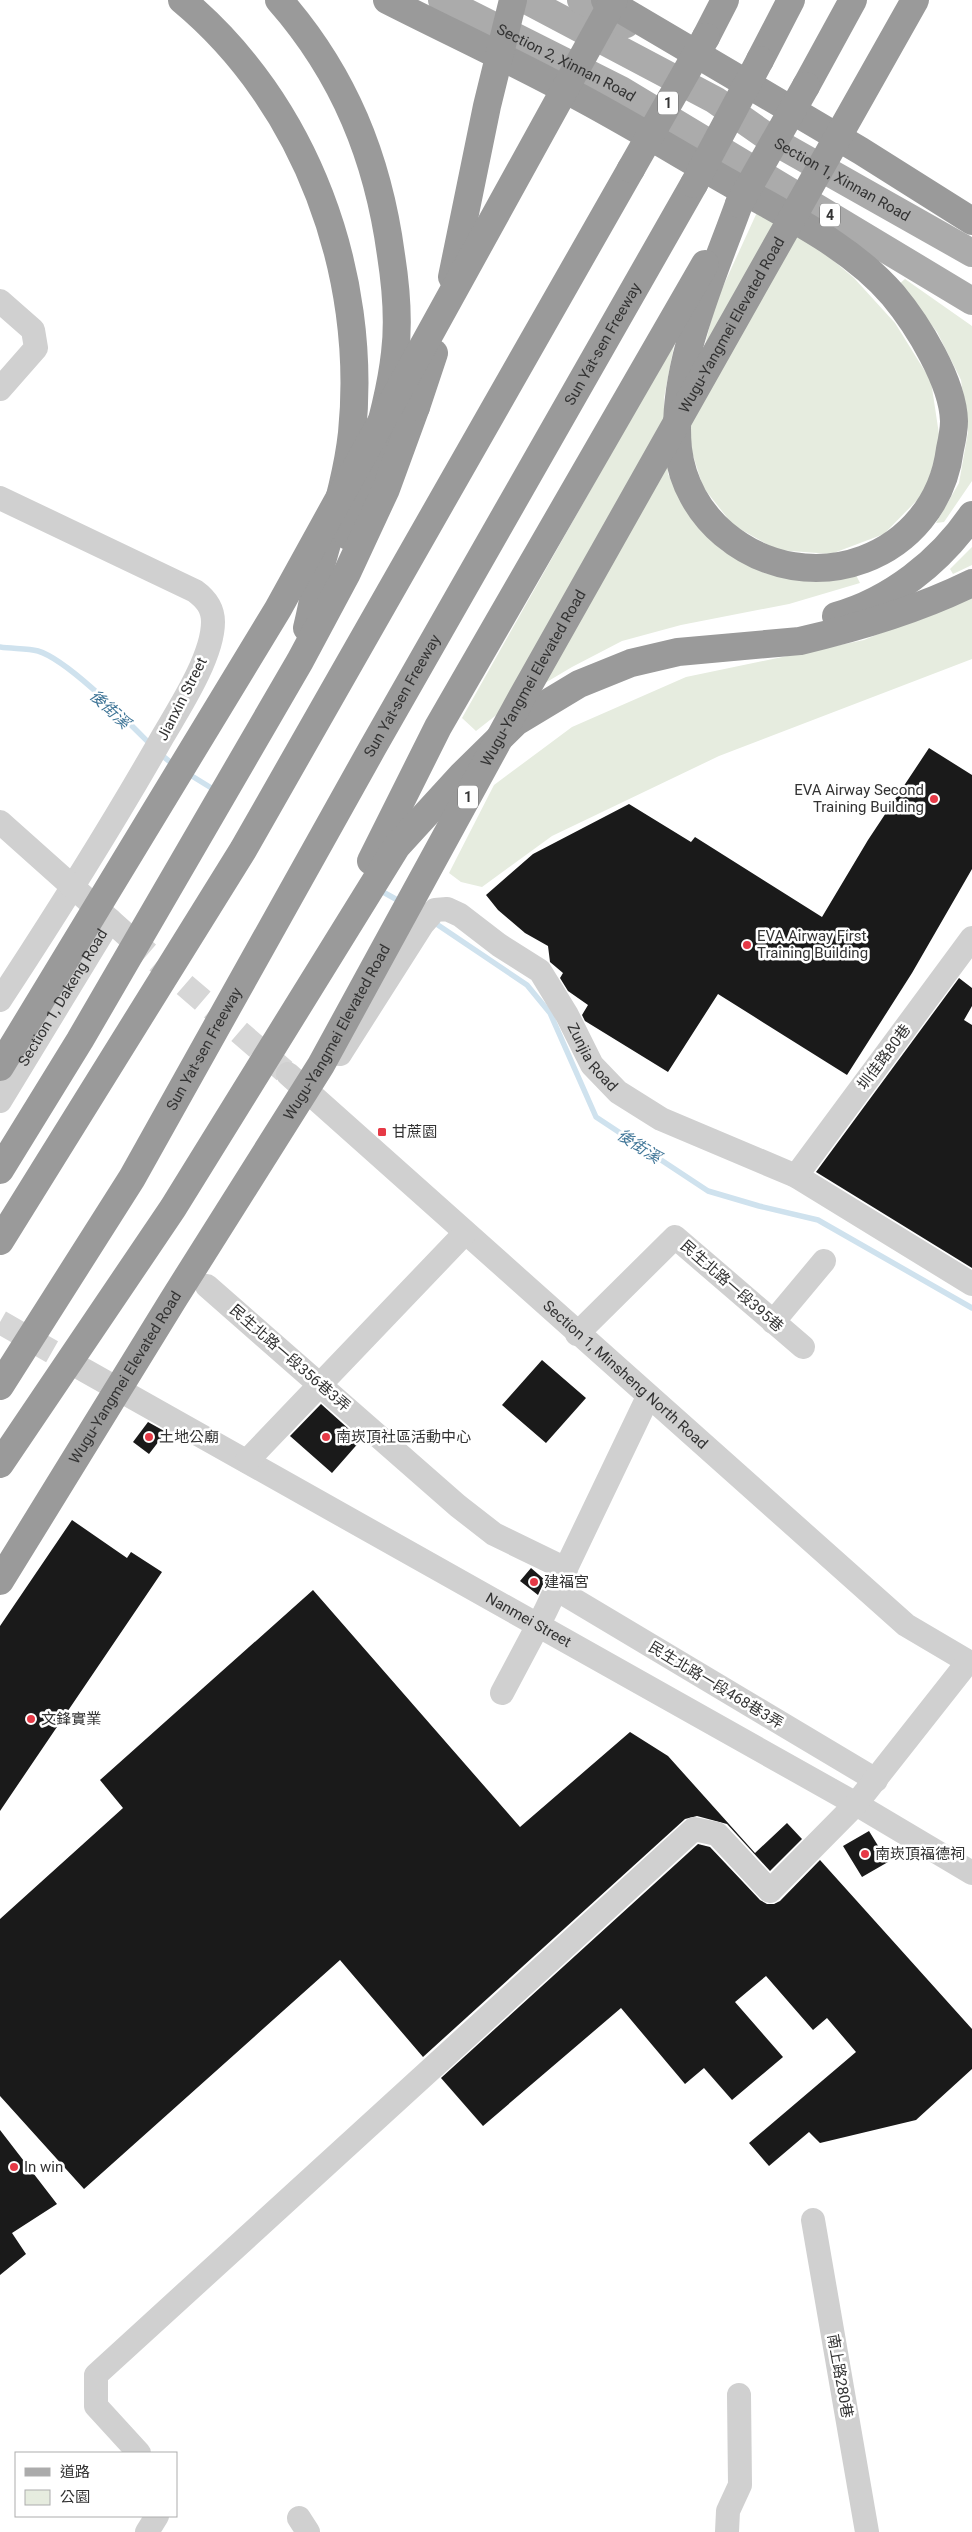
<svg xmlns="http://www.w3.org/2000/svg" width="972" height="2532" viewBox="0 0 972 2532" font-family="Roboto,'Noto Sans TC',sans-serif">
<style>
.green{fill:#e6ecdf}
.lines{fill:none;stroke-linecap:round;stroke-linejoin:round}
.stream{stroke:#cfe2ee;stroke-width:5.5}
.building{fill:#1a1a1a}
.minor-tunnel{stroke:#d6d6d6;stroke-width:24;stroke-dasharray:24 12;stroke-linecap:butt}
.minor{stroke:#d0d0d0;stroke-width:24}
.major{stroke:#ababab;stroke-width:28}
.highway{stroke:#9a9a9a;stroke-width:28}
.highway-bridge{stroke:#9a9a9a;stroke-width:28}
.poi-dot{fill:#e63946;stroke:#fff;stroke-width:2}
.labels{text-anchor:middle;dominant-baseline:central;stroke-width:5;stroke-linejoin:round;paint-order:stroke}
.shield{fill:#fff;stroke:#707070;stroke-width:1}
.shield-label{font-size:14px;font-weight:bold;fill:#333}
.street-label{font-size:15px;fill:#333;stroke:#fff}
.poi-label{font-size:15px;fill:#333;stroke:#fff;text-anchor:start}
.water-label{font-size:16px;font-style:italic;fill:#3f7597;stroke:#fff}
</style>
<rect width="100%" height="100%" fill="#fff"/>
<path class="green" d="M759,208L810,241L854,278L895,323L931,381L940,441L925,492L884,534L831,554L777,550L733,525L703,487L692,452L688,416L715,304Z
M905,279L972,326V481L944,522L936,523L959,483L968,432L961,380L937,332L899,284Z
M675,340L664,398L668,474L690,517L723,551L764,573L814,582L856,575L860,583L789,604L681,625L622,641L572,667L513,702L476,731L462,718Z
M972,547V565L953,574L950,569Z
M972,595V659L719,756L552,836L482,887L461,882L449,873L494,785L572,727L686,677L864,640Z"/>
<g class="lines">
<path class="stream" d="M0,647C12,649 27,648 38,651C68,660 127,721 151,745
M159,753L175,766
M187,773L213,789
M383,892L401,902
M432,921L527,985L550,1013L596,1117L708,1191L759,1206L818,1220L972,1308"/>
</g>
<path class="building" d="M929,748L972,775V869L912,973L847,1075L718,994L668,1072L585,1021L582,1015L588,1005L568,991L560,978L563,973L550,962L548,946L525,933L498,910L486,895L533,854L629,804L691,842L695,837L822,917L868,840Z
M959,978L972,988V1006L964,1020L972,1025V1268L816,1172Z
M542,1360L586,1398L546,1443L502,1405Z
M321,1404L361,1440L332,1473L290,1436Z
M148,1422L166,1432L149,1454L133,1442Z
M72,1520L127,1558L131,1552L162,1572L0,1811V1626Z
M531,1568L545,1580L538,1595L520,1581Z
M313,1590L520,1827L630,1732L668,1756L755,1853L787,1823L802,1839L770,1871L727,1824L697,1816L685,1819L423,2057L340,1960L84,2189L0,2096V1919L123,1808L100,1780Z
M869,1831L888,1862L862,1877L843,1846Z
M698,1844L710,1847L760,1900L767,1904H774L780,1901L820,1860L972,2029V2069L916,2120L820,2143L809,2132L769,2166L749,2143L856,2052L827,2018L813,2030L766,1976L735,2002L783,2057L732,2100L704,2068L685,2084L621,2008L483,2126L441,2078Z
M0,2130L57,2204L12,2233L26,2254L0,2275Z"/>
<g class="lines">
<path class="minor-tunnel" d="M130,938L288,1074
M0,1322L84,1370"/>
<g class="minor">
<path d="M0,301L33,330L36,348L0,389"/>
<path d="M0,498L195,591C206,599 213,608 213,622C213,656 180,707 163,736C112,826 57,913 0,1000"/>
<path d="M0,822L130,938"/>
<path id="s1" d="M340,1054L422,925L435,910L447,909L460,915L499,945L540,971L567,1015L592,1065L618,1092L661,1119L796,1176L972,1284"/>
<path id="s2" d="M288,1074L906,1625L972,1664"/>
<path id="s3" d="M0,1101L110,920"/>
<path d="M796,1176L972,938"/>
<path d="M207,1286L458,1506L494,1534L566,1569"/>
<path d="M773,1322L824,1261"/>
<path d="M577,1334L675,1237L803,1347"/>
<path id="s4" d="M84,1370L856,1804L972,1873"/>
<path d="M247,1461L465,1233"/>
<path d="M556,1589L876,1780"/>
<path d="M502,1693L545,1612L648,1397"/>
<path d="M813,2220L867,2532"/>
<path d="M139,2453L96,2406V2375L694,1829L717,1834L770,1891L856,1804L968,1662"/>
<path d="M299,2518L308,2532"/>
<path d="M147,2532L157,2516"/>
<path d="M727,2532L728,2511L740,2485L739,2395"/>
</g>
<g class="major">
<path id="s5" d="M442,0L621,90L972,301"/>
<path id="s6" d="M526,0L715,100L772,140L972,253"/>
<path d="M581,0L626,24"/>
</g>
<g class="highway">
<path d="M182,0C306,103 368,273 352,433C347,479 332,524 320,569C315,588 312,608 307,628"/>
<path d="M279,0C344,74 378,158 391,255C396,287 399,321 395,353C391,390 380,428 370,464C363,488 357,512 348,536"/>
<path d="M387,0C452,33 519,64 583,99C633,126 681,155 730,183C786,216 850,245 893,295C918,325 953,382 954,421C954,430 952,440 950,449C936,559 809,605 724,534C699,513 682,483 678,449C670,369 712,279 739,204"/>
<path d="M605,0L861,151L972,221"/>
<path d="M706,37L725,0"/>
<path d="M760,60L791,0"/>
<path d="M806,86L853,0"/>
<path d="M836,616C890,601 940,562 972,515"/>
<path d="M371,861L438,727L705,264"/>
<path d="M0,1170L80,1040L300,661L346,575L386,489L416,407"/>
<path d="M0,1241L243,850L631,169"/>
<path id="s7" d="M0,1386L132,1178L373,747L694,184"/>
<path d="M0,1464L173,1208L397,846L462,775L516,722L579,684L631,663L678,652L800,641C860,627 917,610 972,583"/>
</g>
<g class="highway-bridge">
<path d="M631,169L706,37"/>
<path d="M694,184L760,60"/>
<path d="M739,204L806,86"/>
<path d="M452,277L487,106L513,0"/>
<path d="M416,407L434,353"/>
<path d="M0,1067L278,609L614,0"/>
<path id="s8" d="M0,1581L173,1300L321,1065L522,697L915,0"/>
</g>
</g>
<g class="poi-dot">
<circle cx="934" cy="799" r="5"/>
<circle cx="747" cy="945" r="5"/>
<rect x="377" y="1127" width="10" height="10" rx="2.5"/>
<circle cx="149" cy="1437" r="5"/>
<circle cx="326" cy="1437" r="5"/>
<circle cx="534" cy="1582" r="5"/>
<circle cx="31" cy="1719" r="5"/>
<circle cx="865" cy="1854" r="5"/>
<circle cx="14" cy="2167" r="5"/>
</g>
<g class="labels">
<g class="shield">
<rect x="658" y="91.5" width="20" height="23" rx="4"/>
<rect x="820" y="203.5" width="20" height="23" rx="4"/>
<rect x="458" y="785.5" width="20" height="23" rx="4"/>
</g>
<g class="shield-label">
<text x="668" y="103">1</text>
<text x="830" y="215">4</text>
<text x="468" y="797">1</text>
</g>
<g class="street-label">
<text stroke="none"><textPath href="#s5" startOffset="139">Section 2, Xinnan Road</textPath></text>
<text stroke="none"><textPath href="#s6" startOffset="364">Section 1, Xinnan Road</textPath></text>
<text stroke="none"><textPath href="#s8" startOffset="1454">Wugu-Yangmei Elevated Road</textPath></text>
<text stroke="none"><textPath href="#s7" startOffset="1204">Sun Yat-sen Freeway</textPath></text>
<text stroke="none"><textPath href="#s8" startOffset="1049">Wugu-Yangmei Elevated Road</textPath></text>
<text stroke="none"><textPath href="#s7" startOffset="799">Sun Yat-sen Freeway</textPath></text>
<text transform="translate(182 699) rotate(-63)">Jianxin Street</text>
<text stroke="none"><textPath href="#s3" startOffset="121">Section 1, Dakeng Road</textPath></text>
<text stroke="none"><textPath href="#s8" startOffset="644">Wugu-Yangmei Elevated Road</textPath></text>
<text stroke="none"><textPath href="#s7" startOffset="394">Sun Yat-sen Freeway</textPath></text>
<text stroke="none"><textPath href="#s1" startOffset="398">Zunjia Road</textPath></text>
<text transform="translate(884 1057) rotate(-53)">圳佳路80巷</text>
<text transform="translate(732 1286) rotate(41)">民生北路一段395巷</text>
<text transform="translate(290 1358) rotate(41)">民生北路一段356巷3弄</text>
<text stroke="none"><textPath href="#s2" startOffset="452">Section 1, Minsheng North Road</textPath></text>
<text stroke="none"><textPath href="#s8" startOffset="239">Wugu-Yangmei Elevated Road</textPath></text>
<text stroke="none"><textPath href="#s4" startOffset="510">Nanmei Street</textPath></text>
<text transform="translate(716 1685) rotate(31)">民生北路一段468巷3弄</text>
<text transform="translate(840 2376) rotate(80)">南上路280巷</text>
</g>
<g class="poi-label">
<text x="924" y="790" text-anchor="end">EVA Airway Second<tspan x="924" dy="17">Training Building</tspan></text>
<text x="757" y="936">EVA Airway First<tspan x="757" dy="17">Training Building</tspan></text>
<text x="392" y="1132">甘蔗園</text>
<text x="159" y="1437">土地公廟</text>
<text x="336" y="1437">南崁頂社區活動中心</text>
<text x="544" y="1582">建福宮</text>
<text x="41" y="1719">文鋒實業</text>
<text x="875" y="1854">南崁頂福德祠</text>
<text x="24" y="2167">In win</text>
</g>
<g class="water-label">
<text transform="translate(110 709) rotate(43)">後街溪</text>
<text transform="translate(639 1146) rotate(33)">後街溪</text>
</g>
</g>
<rect x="15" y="2452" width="162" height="65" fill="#ffffff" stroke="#adadad"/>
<rect x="25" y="2468" width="25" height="8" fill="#ababab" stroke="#adadad"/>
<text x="60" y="2477" font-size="15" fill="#333333">道路</text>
<rect x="25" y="2490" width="25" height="15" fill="#e6ecdf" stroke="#adadad"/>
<text x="60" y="2502" font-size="15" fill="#333333">公園</text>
</svg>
